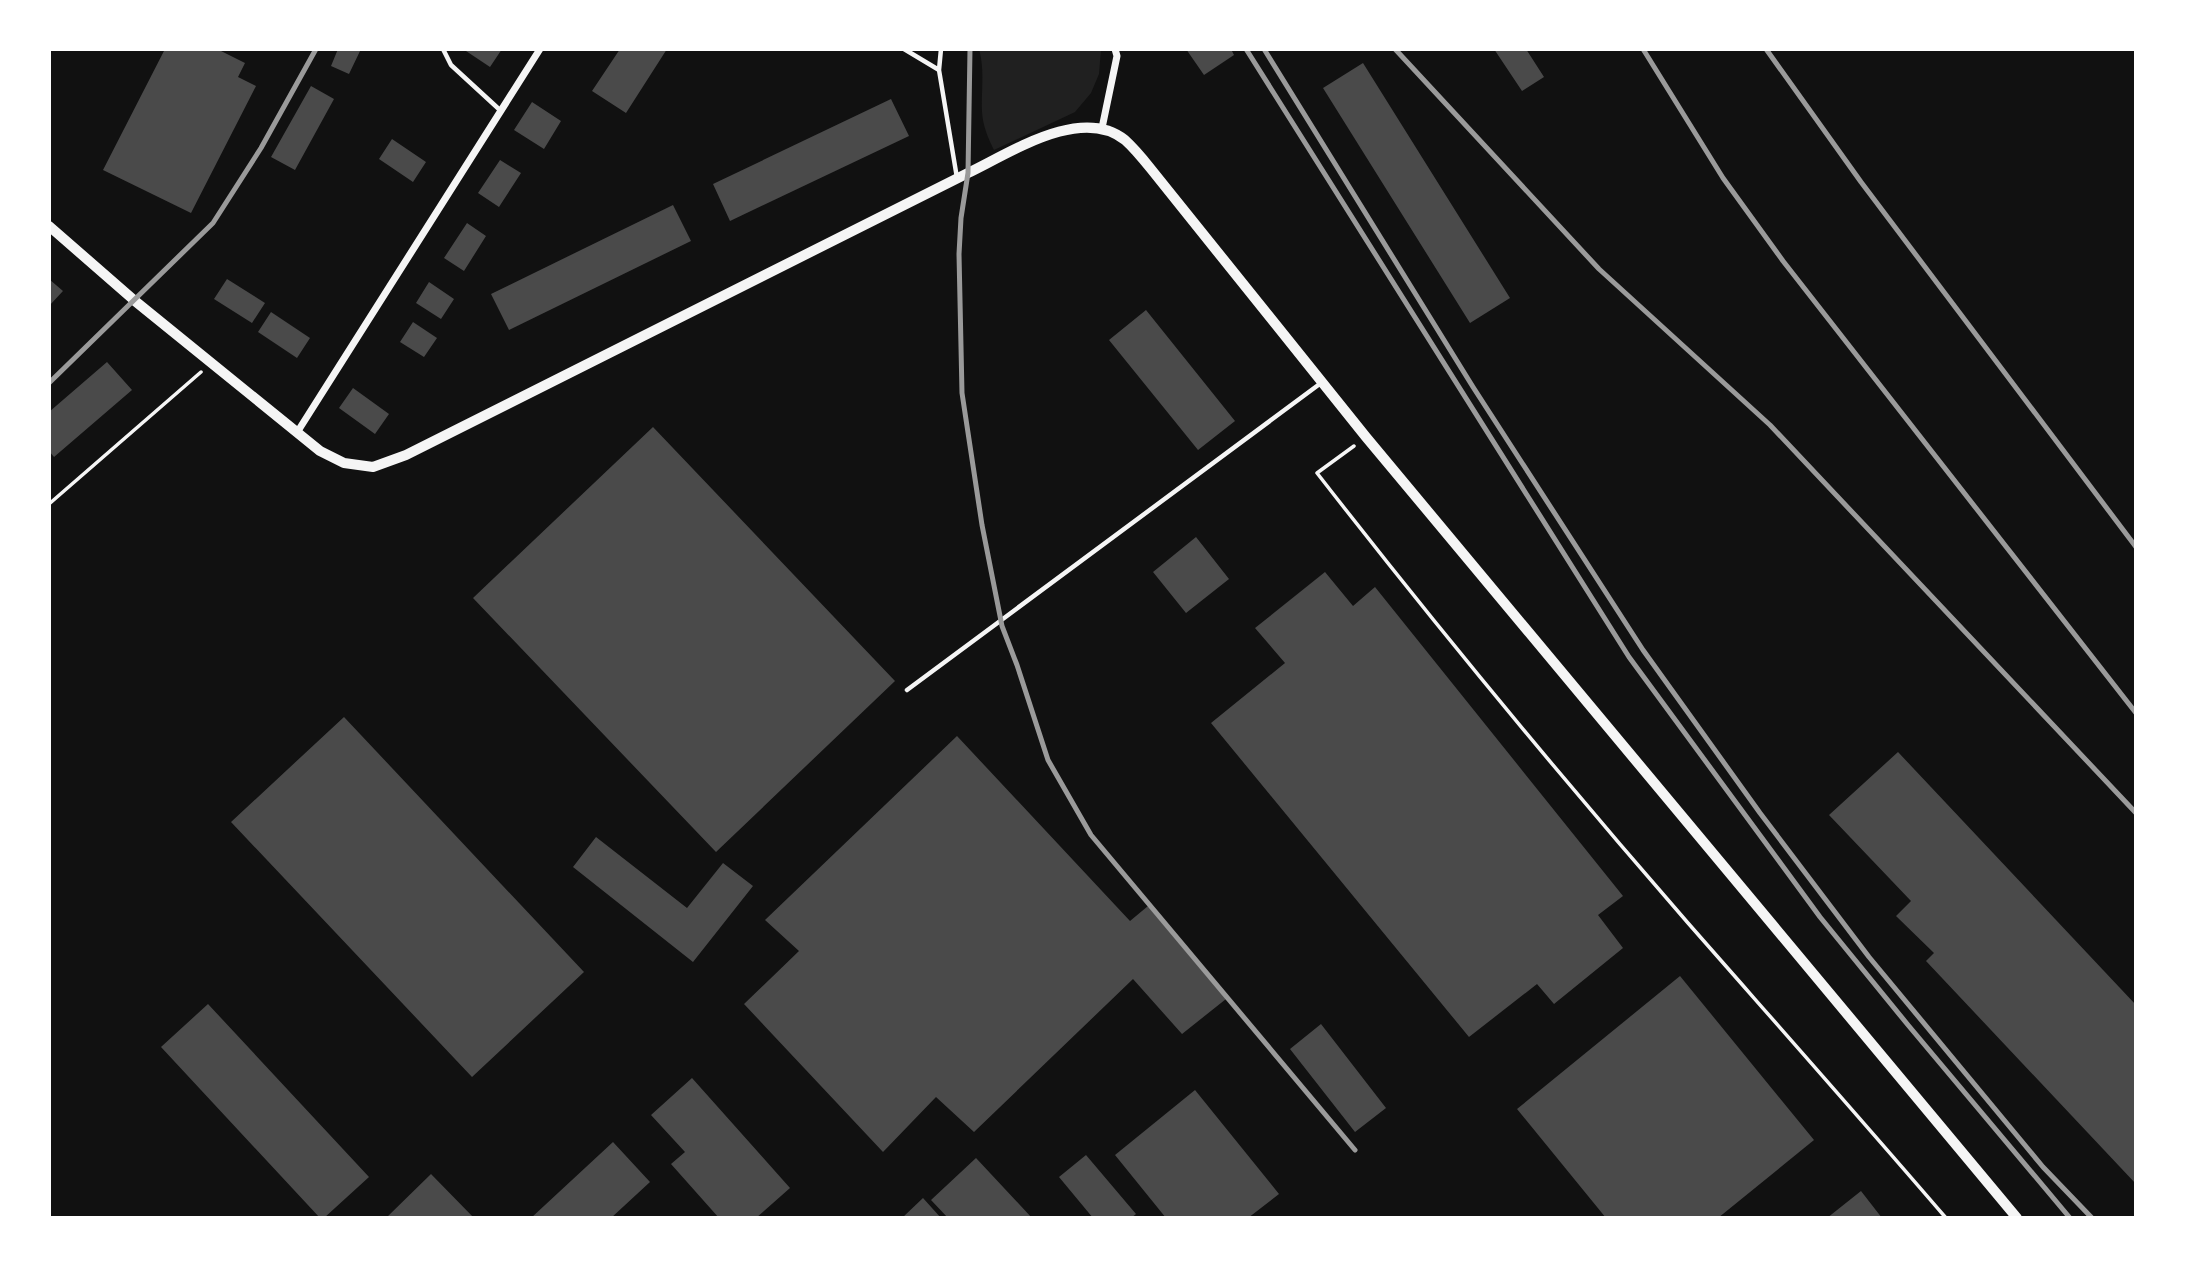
<svg xmlns="http://www.w3.org/2000/svg" width="2185" height="1267" viewBox="0 0 2185 1267" font-family="Arial,sans-serif">
<style>
.green{fill:#202020}
.building{fill:#4a4a4a}
.lines{fill:none;stroke-linecap:round;stroke-linejoin:round}
.path{stroke:#f5f5f5;stroke-width:3.5}
.service{stroke:#f5f5f5;stroke-width:4.5}
.minor{stroke:#f5f5f5;stroke-width:7}
.tertiary{stroke:#f5f5f5;stroke-width:10}
.rail{stroke:#9a9a9a;stroke-width:5}
</style>
<rect width="100%" height="100%" fill="#111"/>
<path class="green" d="M979,49H1101L1099,74L1091,93L1075,112L994,150C988,138 983,126 982,112C981,90 985,70 979,49Z"/>
<path class="building" d="M165,49H217L245,63L238,77L256,86L191,213L103,170Z
M338,49H361L349,74L331,66Z
M463,49H502L490,67Z
M620,49H667L626,113L592,91Z
M1186,49H1231L1234,55L1204,75Z
M1494,49H1526L1544,77L1522,91Z
M1363,63L1510,298L1470,323L1323,88Z
M311,86L334,99L295,170L271,157Z
M891,99L909,136L730,221L713,184Z
M532,102L561,121L544,149L514,130Z
M392,139L426,162L413,182L379,159Z
M500,160L521,173L499,207L478,193Z
M673,205L691,241L509,330L491,294Z
M467,223L486,236L464,271L444,258Z
M49,279L63,291L49,306Z
M227,279L265,303L252,323L214,299Z
M429,282L454,299L441,319L416,303Z
M1146,310L1235,421L1198,450L1109,340Z
M271,312L310,338L297,358L258,332Z
M413,322L437,338L424,357L400,342Z
M107,362L132,390L54,457L49,451V412Z
M353,388L389,414L375,434L339,408Z
M653,427L895,681L716,852L473,598Z
M1196,537L1229,579L1186,613L1153,572Z
M1325,572L1353,606L1375,587L1623,896L1598,915L1623,948L1554,1004L1537,984L1469,1037L1211,723L1285,663L1255,628Z
M344,717L584,972L472,1077L231,822Z
M957,736L1130,921L1148,906L1226,999L1182,1034L1133,979L974,1132L936,1097L883,1152L744,1004L799,951L765,920Z
M1898,752L2136,1005V1184L1926,961L1934,953L1896,916L1911,901L1829,815Z
M596,837L687,908L723,863L753,886L693,962L573,867Z
M1680,976L1814,1140L1718,1218H1606L1517,1109Z
M208,1004L369,1177L324,1218H320L161,1047Z
M1321,1024L1386,1108L1355,1132L1290,1049Z
M692,1078L790,1188L756,1218H719L671,1164L685,1152L651,1115Z
M1195,1090L1279,1194L1248,1218H1166L1115,1155Z
M613,1142L650,1182L611,1218H531Z
M1086,1155L1136,1214L1131,1218H1093L1059,1177Z
M976,1158L1032,1218H948L931,1200Z
M431,1174L474,1218H386Z
M1861,1191L1882,1218H1827Z
M923,1198L941,1218H902Z"/>
<g class="lines">
<path class="path" d="M1354,446L1317,473C1436,626 1560,776 1688,923C1774,1021 1861,1119 1946,1218
M49,504L201,372"/>
<path class="service" d="M443,49L451,65L501,111
M904,49L939,70L957,178
M939,70L941,49
M907,690L1321,383"/>
<path class="minor" d="M1102,128L1117,56L1115,49
M298,431L540,49"/>
<path class="tertiary" d="M49,226L135,301L320,451L344,463L373,467L406,455L968,173C1010,153 1081,105 1125,140C1134,148 1143,159 1151,169L1366,437L2017,1218"/>
<path class="rail" d="M970,49L968,173L961,218L959,254L962,393L982,525L1002,626L1017,665L1048,760L1091,835L1355,1150
M1246,49L1629,657L1820,917L1908,1025L2070,1218
M1264,49L1473,387L1643,650L1760,813L1869,957L2043,1167L2092,1218
M1395,49L1599,269L1770,425L2136,813
M1643,49L1723,178L1783,261L2136,713
M1766,49L1861,182L2136,547
M49,383L213,223L261,148L316,49"/>
</g>
<rect width="2185" height="1267" fill="none" stroke="#ffffff" stroke-width="102"/>
</svg>
